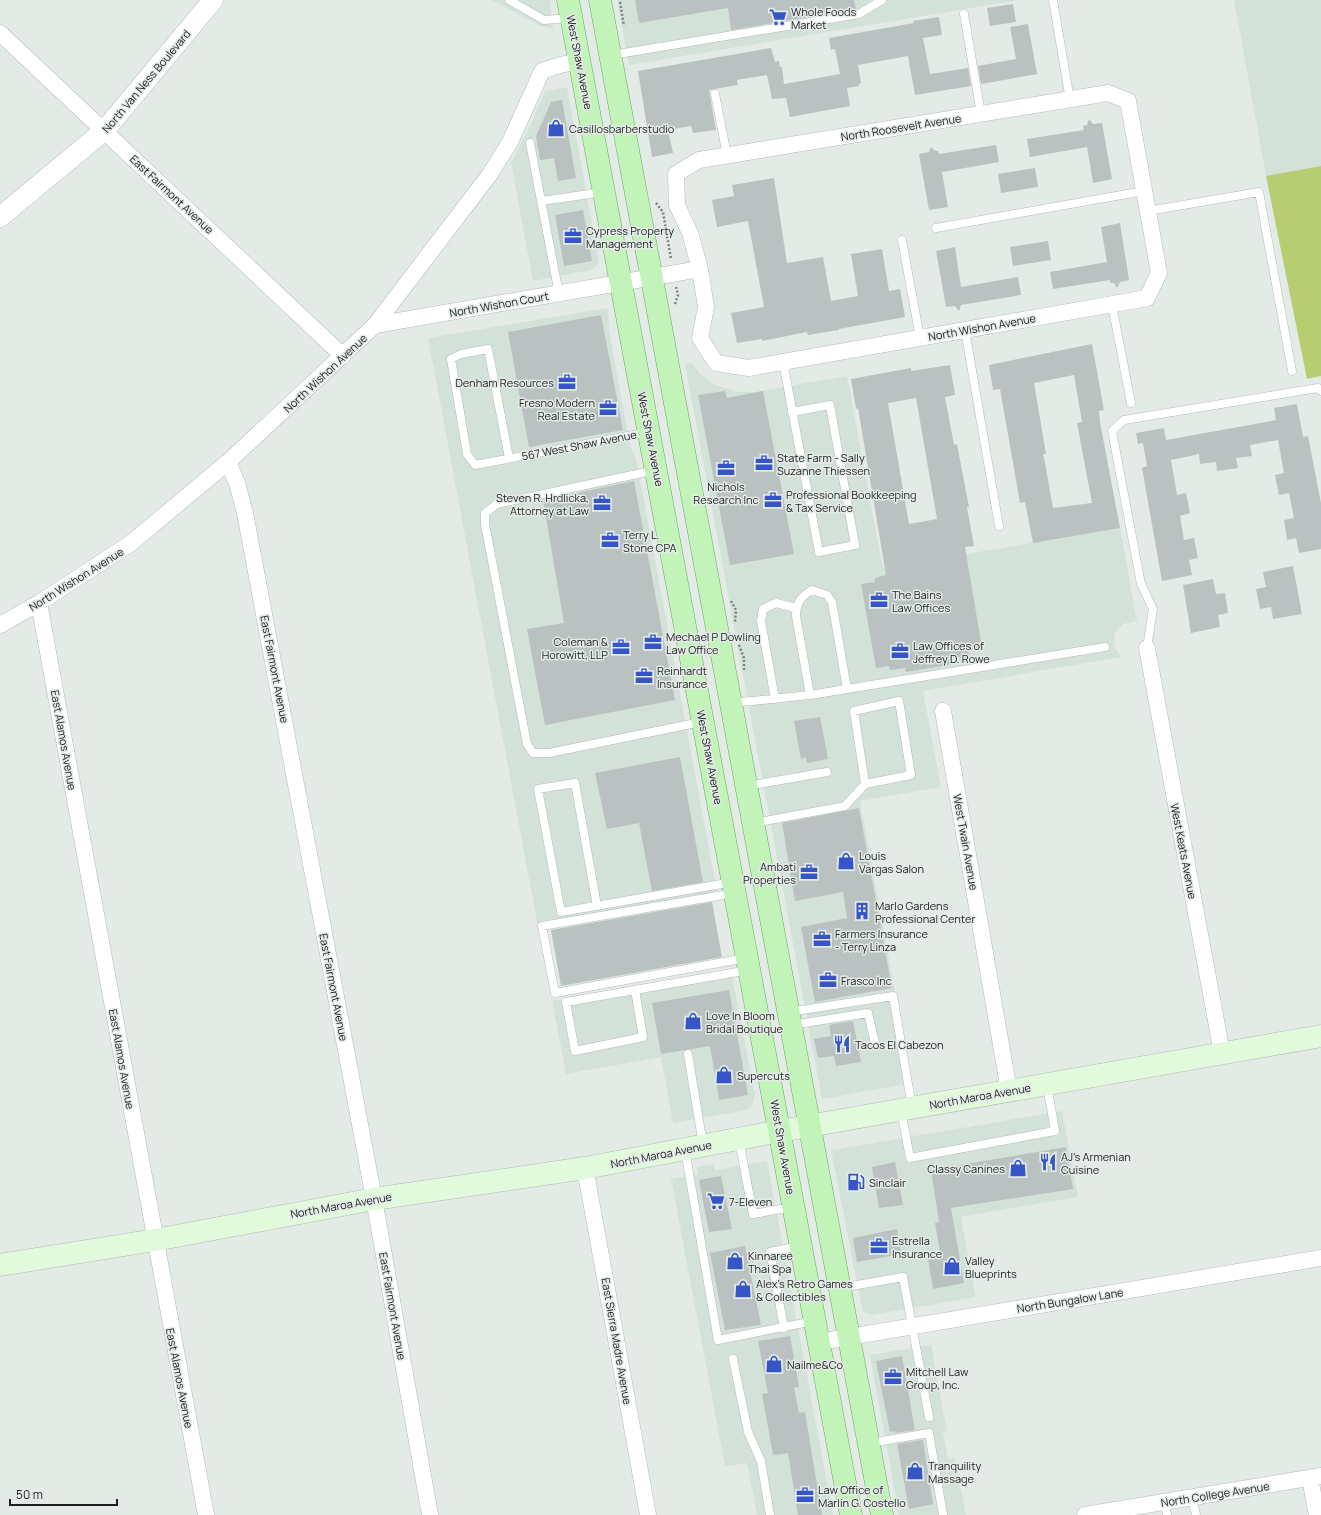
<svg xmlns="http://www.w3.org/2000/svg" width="1321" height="1515" viewBox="0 0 1321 1515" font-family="Manrope,sans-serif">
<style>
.built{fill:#d3e2d9}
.green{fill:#b8cc71}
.building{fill:#b9c2c0;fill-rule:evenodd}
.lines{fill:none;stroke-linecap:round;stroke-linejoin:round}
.service-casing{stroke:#b3bab6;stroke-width:9}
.minor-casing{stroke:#b3bab6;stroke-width:17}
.tertiary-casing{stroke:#b3bab6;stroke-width:21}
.secondary-casing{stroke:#b3bab6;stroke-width:23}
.primary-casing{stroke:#6ea564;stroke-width:23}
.path{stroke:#7b807d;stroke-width:2.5;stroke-dasharray:2 2;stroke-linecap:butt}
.service{stroke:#fff;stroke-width:8}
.minor{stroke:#fff;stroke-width:16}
.tertiary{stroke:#fff;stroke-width:20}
.secondary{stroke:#e1fadc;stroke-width:22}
.primary{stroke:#c2f4b9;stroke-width:22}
.labels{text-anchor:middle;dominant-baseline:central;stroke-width:3;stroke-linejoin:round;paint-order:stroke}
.poi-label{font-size:11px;fill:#1c1f1e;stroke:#e4ebe7;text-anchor:start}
.street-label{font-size:11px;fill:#1c1f1e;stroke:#e4ebe7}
</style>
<rect width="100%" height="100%" fill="#e4ebe7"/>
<path class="built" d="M492,0H550L553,29L540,26Z
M617,0H1019L629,65Z
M1234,0H1321V166L1266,176Z
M567,87L599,263L592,270L533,281L511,163L530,126L545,91Z
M608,308L609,329L619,386L631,449L636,458L718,897L538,927L428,338Z
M691,363L701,375L715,385L740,392H755L847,376L883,568L1120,528L1137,621L1123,624L1115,633L1114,646L1121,657L923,691L941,787L860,801L912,1083L822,1099L685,364Z
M731,970L755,1095L753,1104L750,1108L746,1110L673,1123L661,1057L566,1074L552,1001Z
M1062,1111L1078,1197L961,1217L976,1297L872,1315L863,1312L831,1150Z
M767,1161L833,1515H757L747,1463L725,1466L671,1179L698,1174L697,1167L714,1164L715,1170Z
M931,1345L947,1431L943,1432L948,1459L955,1458L966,1515H899L870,1355Z"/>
<path class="green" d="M1321,166V376L1307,379L1266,176Z"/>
<path class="building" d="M635,0H854L856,9L731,30L728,8L639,23Z
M1013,4L1016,22L990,26L987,8Z
M939,17L942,35L923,38L930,74L968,68L971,86L915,95L908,56L858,65L861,83L859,84V86L847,88L850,106L790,117L786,98L772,99L767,75L737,80L738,85L709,90L716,130L693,133L691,126L668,130L673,153L652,157L638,71L771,48L775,62L779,61L780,67H782L784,84L840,74L835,49L831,50L829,38L914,23L913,21Z
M1028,24L1037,74L981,84L978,66L1016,59L1010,27Z
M562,100L576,178L558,181L554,158L540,160L536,136L551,102Z
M1089,119L1093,124L1102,123L1112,179L1093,183L1087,147L1030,157L1027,139L1084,130L1083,126L1087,125Z
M996,145L999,162L942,172L948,207L929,210L919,154L929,152L931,147L935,151H938L939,154Z
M1035,168L1038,187L1001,193L998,174Z
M774,178L787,263L823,257L831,301L858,296L851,254L882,249L889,291L900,289L905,317L839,329V330L808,335L807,332L762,341V339L737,343L731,313L764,307L748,221L717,227L712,200L734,196L732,185Z
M583,210L592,261L564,266L555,215Z
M1120,223L1129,280L1120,282L1117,288L1114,283H1110V280L1053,289L1050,272L1107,262L1101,227Z
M1048,241L1051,260L1013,266L1010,247Z
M955,247L961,287L1018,277L1021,295L961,305L959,311L955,306L946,307L936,251Z
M601,315L623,430L529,447L508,332Z
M1092,344L1104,410L1099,411L1100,422L1120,528L1033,543L1025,502L1020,503L1000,389L993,390L989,365ZM1074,375L1082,422L1077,423L1092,503L1053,508L1045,463L1043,454H1046L1034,383Z
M950,365L955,395L945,397L954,445L957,444L969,507H967L974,546L965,547L982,648L968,650L969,656L952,658L953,664L906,672L905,668L890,670L889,666L876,668L861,584L875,582V578L886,575L858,408L856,409L851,379L911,368V371ZM916,398L937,519L909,524L888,403Z
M725,391L727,398L763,391L794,554L730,565L698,395Z
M1297,404L1303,437L1308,436L1321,503V549L1299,553L1296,538L1287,540L1284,520L1294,518L1289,493L1279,495L1275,475L1284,473L1278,440L1250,445L1252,456L1236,458L1238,468L1217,471L1216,462L1200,464L1199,454L1171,460L1177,495L1186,493L1190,513L1180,516L1184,540L1194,538L1198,558L1189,560L1192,575L1162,581L1142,468L1147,466L1143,443L1138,444L1136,433L1164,428L1166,440L1266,422L1276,420L1274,408Z
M634,481L675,700L545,725L527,629L564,623L543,500Z
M1293,566L1302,614L1273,619L1271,607L1260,609L1256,589L1266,587L1263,572Z
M1213,579L1216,594L1225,593L1228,613L1218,615L1220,627L1191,633L1183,585Z
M820,717L828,759L807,763L806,757L801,759L794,721Z
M680,757L703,882L652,891L639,823L607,829L595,773Z
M859,808L892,988L815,1002L801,927L847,918L843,892L795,901L782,823Z
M712,902L722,957L561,986L551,930Z
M729,990L748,1095L719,1100L710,1046L661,1054L652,1003Z
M853,1021L861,1062L836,1066L834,1056L818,1058L814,1039L831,1036L829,1025Z
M1066,1147L1073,1189L951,1208L964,1283L933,1289L928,1259L941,1257L935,1223L939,1222L931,1170Z
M895,1162L903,1205L879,1208L872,1167Z
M721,1176L732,1229L709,1232L699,1180Z
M897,1229L901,1254L857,1262L853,1238Z
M745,1246L761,1325L725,1330L710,1253Z
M790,1336L799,1387L794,1388L799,1413L805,1412L822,1515H798L788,1453L773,1455L762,1394L768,1393L758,1341Z
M902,1356L915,1430L895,1433V1431L890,1432L876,1361Z
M923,1440L933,1504L909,1509L897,1444Z"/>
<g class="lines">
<g class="service-casing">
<path id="service" d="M509,0L544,20L571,18
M1053,0L1070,100
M964,14L981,114
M612,55L859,14L882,0
M715,94L727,155
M530,143L559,294
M542,201L603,192
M1148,211L1259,192L1292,371
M936,228L1144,191
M902,240L920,338
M1112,305L1131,403
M965,330L999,526
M783,362L819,552L855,545L830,405L792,412
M509,458L488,349L461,354L451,359L467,454L475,465L649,432
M656,470L497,504L485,513V524L527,744L533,753H549L701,722
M1147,648L1153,609L1141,584L1112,431L1124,420L1318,388L1321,391
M810,695L796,616C796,603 801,596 812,590L827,595L832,602L847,689
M775,699L761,621L763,609L776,603L796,608
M732,703L810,695L1105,647
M747,786L827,772
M754,823L845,806L865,784L911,775L899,701L854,711L865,784
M735,893L542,926L555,993L746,958
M597,906L575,783L538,789L561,912L733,882
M635,990L643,1037L575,1051L566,1002L749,970
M789,1012L893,996L912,1107
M791,1025L868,1013L875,1043
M688,1054L703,1145
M901,1110L910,1158L1055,1131L1047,1085
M739,1140L753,1214L793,1207
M685,1150L718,1340L814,1321
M840,1288L903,1277L929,1417
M784,1328L770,1252L801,1246
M733,1359L748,1432L761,1461L770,1515
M870,1443L929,1433L943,1515
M1192,1497L1196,1515
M1165,1502L1167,1515"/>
</g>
<g class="minor-casing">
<path id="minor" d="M0,33L343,356
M1108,93L1128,101L1159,273L1147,298L749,368L716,363L700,338L706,307L700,269L690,233L677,205L676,174L699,160Z
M375,325L700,269
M228,462L237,483L245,513L374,1199L430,1515
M39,603L206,1515
M0,625L39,603L131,543L228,462L375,325L490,174L510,142L542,71L560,65L579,61
M1147,648L1222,1053
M943,711L1009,1091
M585,1168L648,1515
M819,1342L1321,1258
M1310,1478L1317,1515
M1085,1515L1321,1476"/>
</g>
<g class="tertiary-casing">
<path id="tertiary" d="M0,217L105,130L213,0"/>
</g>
<g class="secondary-casing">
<path id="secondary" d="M0,1265L155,1240L374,1199L585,1168L780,1131L1321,1036"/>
</g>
<g class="primary-casing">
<path id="primary" d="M568,0L851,1515
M600,0L882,1515"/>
</g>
<path class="path" d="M620,2L624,26
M656,203L663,212L671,259
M675,304L678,295L676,287
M731,601L736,610L735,622
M739,645L744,658V670"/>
<use href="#service" class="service"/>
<use href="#minor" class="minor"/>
<use href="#tertiary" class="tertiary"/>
<use href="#secondary" class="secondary"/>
<use href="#primary" class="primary"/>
</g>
<defs>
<g id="supermarket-bare" transform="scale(1.38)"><path d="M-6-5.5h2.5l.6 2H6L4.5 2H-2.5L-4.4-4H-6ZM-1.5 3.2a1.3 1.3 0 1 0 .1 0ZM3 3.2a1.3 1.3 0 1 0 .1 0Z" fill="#3655c6" stroke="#e4ebe7" stroke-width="2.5" paint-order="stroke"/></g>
<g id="shop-bare" transform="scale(1.38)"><path d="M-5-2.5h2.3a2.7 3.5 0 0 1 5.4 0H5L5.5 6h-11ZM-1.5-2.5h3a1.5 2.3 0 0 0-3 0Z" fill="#3655c6" stroke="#e4ebe7" stroke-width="2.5" paint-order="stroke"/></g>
<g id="office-bare" transform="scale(1.38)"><path d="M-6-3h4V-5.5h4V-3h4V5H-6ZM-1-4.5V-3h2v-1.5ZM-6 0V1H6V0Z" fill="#3655c6" stroke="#e4ebe7" stroke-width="2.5" paint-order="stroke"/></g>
<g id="building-bare" transform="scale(1.38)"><path d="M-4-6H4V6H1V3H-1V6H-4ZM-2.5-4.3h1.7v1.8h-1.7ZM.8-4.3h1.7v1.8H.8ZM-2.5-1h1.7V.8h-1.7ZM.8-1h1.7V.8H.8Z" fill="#3655c6" stroke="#e4ebe7" stroke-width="2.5" paint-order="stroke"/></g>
<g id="restaurant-bare" transform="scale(1.38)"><path d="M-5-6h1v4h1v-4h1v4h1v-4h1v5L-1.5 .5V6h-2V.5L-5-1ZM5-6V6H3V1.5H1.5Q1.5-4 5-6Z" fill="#3655c6" stroke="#e4ebe7" stroke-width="2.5" paint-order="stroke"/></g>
<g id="fuel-bare" transform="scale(1.38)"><path d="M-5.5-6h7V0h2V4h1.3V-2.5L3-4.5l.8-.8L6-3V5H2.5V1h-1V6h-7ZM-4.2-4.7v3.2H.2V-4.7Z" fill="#3655c6" stroke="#e4ebe7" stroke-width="2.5" paint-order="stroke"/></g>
</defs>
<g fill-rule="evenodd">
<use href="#supermarket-bare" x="778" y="17"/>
<use href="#shop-bare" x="556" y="128"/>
<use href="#office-bare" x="573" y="236"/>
<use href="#office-bare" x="567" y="382"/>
<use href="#office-bare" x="608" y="408"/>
<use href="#office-bare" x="764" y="463"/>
<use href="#office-bare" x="726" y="468"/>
<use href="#office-bare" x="773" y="500"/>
<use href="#office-bare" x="602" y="503"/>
<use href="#office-bare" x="610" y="540"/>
<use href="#office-bare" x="879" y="600"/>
<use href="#office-bare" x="653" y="642"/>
<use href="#office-bare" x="621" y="647"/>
<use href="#office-bare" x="900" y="651"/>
<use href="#office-bare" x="644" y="676"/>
<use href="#shop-bare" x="846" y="861"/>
<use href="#office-bare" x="809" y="872"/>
<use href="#building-bare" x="862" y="911"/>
<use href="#office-bare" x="822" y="939"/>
<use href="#office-bare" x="828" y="980"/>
<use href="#shop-bare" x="693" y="1021"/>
<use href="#restaurant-bare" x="842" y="1044"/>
<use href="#shop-bare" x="724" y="1075"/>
<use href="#restaurant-bare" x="1048" y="1162"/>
<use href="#shop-bare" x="1018" y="1168"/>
<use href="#fuel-bare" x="856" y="1182"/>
<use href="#supermarket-bare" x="716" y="1201"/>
<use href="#office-bare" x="879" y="1246"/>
<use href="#shop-bare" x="735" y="1261"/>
<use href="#shop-bare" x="952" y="1266"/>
<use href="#shop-bare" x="743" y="1289"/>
<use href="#shop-bare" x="774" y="1364"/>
<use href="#office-bare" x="893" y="1377"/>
<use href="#shop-bare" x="915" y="1471"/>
<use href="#office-bare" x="805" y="1495"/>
</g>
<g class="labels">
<g class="poi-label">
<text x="791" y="11">Whole Foods<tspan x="791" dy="13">Market</tspan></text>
<text x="569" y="128">Casillosbarberstudio</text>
<text x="586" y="230">Cypress Property<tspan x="586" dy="13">Management</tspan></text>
<text x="554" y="382" text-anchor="end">Denham Resources</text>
<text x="595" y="402" text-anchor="end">Fresno Modern<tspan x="595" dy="13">Real Estate</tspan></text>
<text x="777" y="457">State Farm - Sally<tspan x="777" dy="13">Suzanne Thiessen</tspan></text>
<text x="726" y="486" text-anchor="middle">Nichols<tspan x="726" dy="13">Research Inc</tspan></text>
<text x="786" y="494">Professional Bookkeeping<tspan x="786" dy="13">&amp; Tax Service</tspan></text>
<text x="589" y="497" text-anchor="end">Steven R. Hrdlicka,<tspan x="589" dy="13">Attorney at Law</tspan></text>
<text x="623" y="534">Terry L.<tspan x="623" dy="13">Stone CPA</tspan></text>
<text x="892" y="594">The Bains<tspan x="892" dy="13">Law Offices</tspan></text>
<text x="666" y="636">Mechael P Dowling<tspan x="666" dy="13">Law Office</tspan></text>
<text x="608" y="641" text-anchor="end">Coleman &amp;<tspan x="608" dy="13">Horowitt, LLP</tspan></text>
<text x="913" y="645">Law Offices of<tspan x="913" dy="13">Jeffrey D. Rowe</tspan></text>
<text x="657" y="670">Reinhardt<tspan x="657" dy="13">Insurance</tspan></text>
<text x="859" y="855">Louis<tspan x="859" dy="13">Vargas Salon</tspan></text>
<text x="796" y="866" text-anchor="end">Ambati<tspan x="796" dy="13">Properties</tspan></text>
<text x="875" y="905">Marlo Gardens<tspan x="875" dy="13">Professional Center</tspan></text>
<text x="835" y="933">Farmers Insurance<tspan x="835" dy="13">- Terry Linza</tspan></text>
<text x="841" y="980">Frasco Inc</text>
<text x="706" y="1015">Love In Bloom<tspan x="706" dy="13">Bridal Boutique</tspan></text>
<text x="855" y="1044">Tacos El Cabezon</text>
<text x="737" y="1075">Supercuts</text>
<text x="1061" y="1156">AJ's Armenian<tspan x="1061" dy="13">Cuisine</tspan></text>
<text x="1005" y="1168" text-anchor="end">Classy Canines</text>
<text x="869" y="1182">Sinclair</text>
<text x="729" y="1201">7-Eleven</text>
<text x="892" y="1240">Estrella<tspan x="892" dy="13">Insurance</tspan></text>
<text x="748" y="1255">Kinnaree<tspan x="748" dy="13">Thai Spa</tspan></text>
<text x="965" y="1260">Valley<tspan x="965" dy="13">Blueprints</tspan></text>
<text x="756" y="1283">Alex's Retro Games<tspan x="756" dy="13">&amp; Collectibles</tspan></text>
<text x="787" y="1364">Nailme&amp;Co</text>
<text x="906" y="1371">Mitchell Law<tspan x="906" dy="13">Group, Inc.</tspan></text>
<text x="928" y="1465">Tranquility<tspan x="928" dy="13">Massage</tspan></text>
<text x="818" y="1489">Law Office of<tspan x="818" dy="13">Marlin G. Costello</tspan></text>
</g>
<g class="street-label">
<text transform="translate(580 62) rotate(79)">West Shaw Avenue</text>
<text transform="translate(146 81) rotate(-50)">North Van Ness Boulevard</text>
<text transform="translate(901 127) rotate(-9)">North Roosevelt Avenue</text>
<text transform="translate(172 194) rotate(43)">East Fairmont Avenue</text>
<text transform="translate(499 304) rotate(-10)">North Wishon Court</text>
<text transform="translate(982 327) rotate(-10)">North Wishon Avenue</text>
<text transform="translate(325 373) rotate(-43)">North Wishon Avenue</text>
<text transform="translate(651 439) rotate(79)">West Shaw Avenue</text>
<text transform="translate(579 445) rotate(-11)">567 West Shaw Avenue</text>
<text transform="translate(76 579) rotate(-32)">North Wishon Avenue</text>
<text transform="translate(275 669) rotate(79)">East Fairmont Avenue</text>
<text transform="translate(64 740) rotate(80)">East Alamos Avenue</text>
<text transform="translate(710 757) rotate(79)">West Shaw Avenue</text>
<text transform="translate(966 842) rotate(80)">West Twain Avenue</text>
<text transform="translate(1184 851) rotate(79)">West Keats Avenue</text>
<text transform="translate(334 987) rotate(79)">East Fairmont Avenue</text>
<text transform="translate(122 1059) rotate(80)">East Alamos Avenue</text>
<text transform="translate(980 1096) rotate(-10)">North Maroa Avenue</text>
<text transform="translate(783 1147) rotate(80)">West Shaw Avenue</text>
<text transform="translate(661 1154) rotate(-11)">North Maroa Avenue</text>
<text transform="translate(341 1205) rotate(-10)">North Maroa Avenue</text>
<text transform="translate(1070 1300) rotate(-9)">North Bungalow Lane</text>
<text transform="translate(393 1306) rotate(80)">East Fairmont Avenue</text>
<text transform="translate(617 1341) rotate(80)">East Sierra Madre Avenue</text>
<text transform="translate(180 1378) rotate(79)">East Alamos Avenue</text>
<text transform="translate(1215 1494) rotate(-9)">North College Avenue</text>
</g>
</g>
<path d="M10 1499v6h107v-6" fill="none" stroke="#1c1f1e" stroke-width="2"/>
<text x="16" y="1499" font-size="12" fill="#1c1f1e" stroke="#e4ebe7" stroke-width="3" paint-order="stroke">50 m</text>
</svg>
